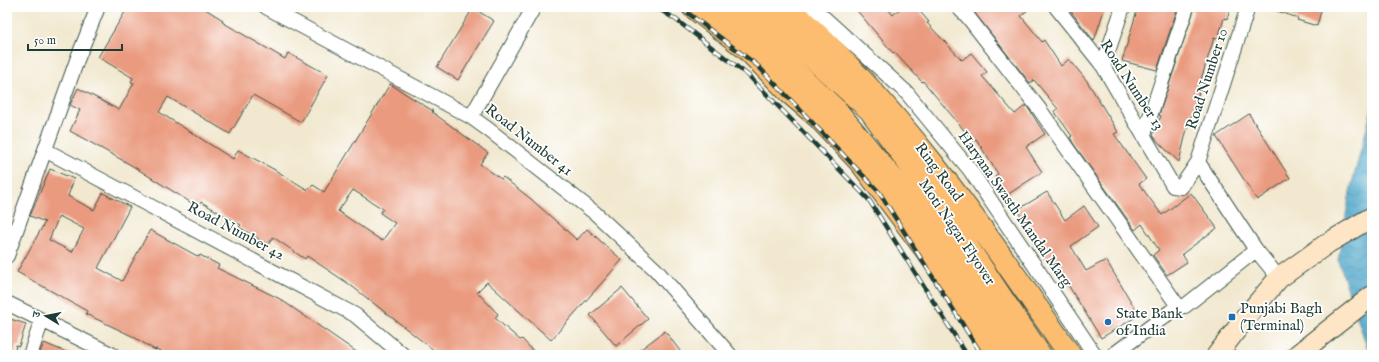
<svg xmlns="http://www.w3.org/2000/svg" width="1379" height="362" viewBox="0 0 1379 362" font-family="'IM FELL English','Noto Serif Devanagari',serif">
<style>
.water{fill:url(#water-waves);stroke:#35717e}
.building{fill:#ea9a7e;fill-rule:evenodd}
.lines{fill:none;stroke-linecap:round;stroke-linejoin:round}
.street-casing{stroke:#3e574b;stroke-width:16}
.secondary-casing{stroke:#3e574b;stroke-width:22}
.primary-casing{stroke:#3e574b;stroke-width:24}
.street{stroke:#fff;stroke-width:14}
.secondary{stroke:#fee5c5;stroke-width:20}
.primary{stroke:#fcbd6f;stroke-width:22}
.rail-casing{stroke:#1f3d34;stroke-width:4.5}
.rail{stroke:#fff;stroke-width:3;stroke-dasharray:9;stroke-linecap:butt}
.poi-dot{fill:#1f6fb2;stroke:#fff;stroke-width:1.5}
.labels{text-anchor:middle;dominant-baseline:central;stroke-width:3.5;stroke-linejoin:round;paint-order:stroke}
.street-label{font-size:15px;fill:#1f3d34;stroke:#fff}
.poi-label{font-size:15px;fill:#1f3d34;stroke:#fff;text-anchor:start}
</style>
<defs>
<pattern id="water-waves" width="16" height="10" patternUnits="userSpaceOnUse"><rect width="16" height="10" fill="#4ba5c9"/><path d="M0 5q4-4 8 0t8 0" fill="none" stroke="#3e88a4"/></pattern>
</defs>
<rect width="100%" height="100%" fill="#fff"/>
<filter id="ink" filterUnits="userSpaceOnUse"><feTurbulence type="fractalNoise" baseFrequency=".025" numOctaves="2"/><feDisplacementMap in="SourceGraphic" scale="8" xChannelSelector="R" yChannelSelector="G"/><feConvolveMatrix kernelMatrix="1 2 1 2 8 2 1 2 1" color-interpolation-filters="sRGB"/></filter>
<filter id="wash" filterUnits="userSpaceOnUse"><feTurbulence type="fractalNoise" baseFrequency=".012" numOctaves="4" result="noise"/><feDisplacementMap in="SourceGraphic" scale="16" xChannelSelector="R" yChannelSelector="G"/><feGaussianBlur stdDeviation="0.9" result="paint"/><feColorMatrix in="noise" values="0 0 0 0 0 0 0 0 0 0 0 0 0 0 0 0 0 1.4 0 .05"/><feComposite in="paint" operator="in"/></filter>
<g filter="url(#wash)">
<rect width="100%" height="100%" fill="#f1e8cf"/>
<path class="water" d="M1372,109V354L1367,347L1338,260L1351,187Z"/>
<g id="blocks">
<path class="building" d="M128,7H202L223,20L222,22L285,59L288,53L328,75L301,122L253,95L230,134L168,97L159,112L233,159L238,150L275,170L308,190L313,185L324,192L390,84L433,111L432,112L488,153L480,164L501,179L503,177L531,199L577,240L587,229L622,260L551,340L487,282L477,292L498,314L495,318L520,340L522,339L537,355H440L349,284L307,256L305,259L273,237L268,245L239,227L241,225L201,202L198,207L131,165L70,131L80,110L70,105L78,88L119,110L134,83L131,82L133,78L98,57ZM353,190L383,209L380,213L395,223L382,241L338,211Z
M854,7H886L893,15L902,7H916L929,22L927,23L962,60L971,53L987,72L982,76L1015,114L1026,105L1045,134L1026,147L1042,172L1007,195L995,176L998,174L976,139L973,141L923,81L922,82L894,52L893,53Z
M970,7H1031L1021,16L1042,42L1044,40L1061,66L1069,59L1087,81L1118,132L1114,134L1146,179L1139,184L1162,215L1191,193L1217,228L1182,254L1187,262L1167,275L1153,255L1159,250L1142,224L1135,230L1073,143L1070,137L1072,136L1054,111L1058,109L1034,80L1030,83Z
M1069,7H1105L1094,41L1069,9Z
M1138,7H1178L1157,70L1122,61Z
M1195,7H1231L1227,19L1224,18L1218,39L1214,38L1199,86H1201L1186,133L1179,162L1157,141L1153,135L1161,116L1159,115Z
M1272,7H1322L1317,26L1297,20L1298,18L1271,9Z
M473,8L494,21L458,80L437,67Z
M1249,114L1290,178L1257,200L1216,136Z
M50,169L74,179L68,196L94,210L103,193L130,207L98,268L122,281L150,230L199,257L200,255L219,265L217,268L280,299L361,355H169L156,349L155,350L132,336L86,314L87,311L17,272L45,222L30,216ZM59,216L84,229L72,252L49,240Z
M1047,192L1065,220L1084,206L1098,227L1071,246L1086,271L1106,260L1139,315L1101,338L1052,259L1047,262L1033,242L1036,240L1017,210Z
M622,288L648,319L616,346L590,315Z
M7,318L26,324L19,346L16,345L14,355H7Z
M665,331L683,355H633Z
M44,343L73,355H39Z"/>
</g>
</g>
<g filter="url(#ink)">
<use href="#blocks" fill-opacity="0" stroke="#3e574b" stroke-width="1"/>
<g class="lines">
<g class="street-casing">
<path id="street" d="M266,7L471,117L489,130L595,213L656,270L730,355
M812,7L907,93L970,170L1095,355
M958,7L968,17L1040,110L1178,306
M1056,7L1103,66L1173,186L1181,187L1198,162L1248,7
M1103,66L1123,7
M471,117L534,7
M1144,134L1187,7
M45,150L355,315L403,355
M1198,162L1256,250L1279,278
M7,256L77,60L98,7
M7,303L113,355
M30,355L42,320
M1113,355L1178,306H1185L1256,250"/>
</g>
<g class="secondary-casing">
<path id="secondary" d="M1217,355L1249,313L1279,278L1328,243L1372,217
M1297,355L1372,296"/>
</g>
<g class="primary-casing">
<path id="primary" d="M693,7L747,49L791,94L818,117L862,164L935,262L998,355
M724,7L738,18L836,110L926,219L1019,355
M757,7L870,110L882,118
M787,7C901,106 985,232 1070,355
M870,110L940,206L1040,355"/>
</g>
<use href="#street" class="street"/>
<use href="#secondary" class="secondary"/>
<use href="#primary" class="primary"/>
<g class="rail-casing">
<path id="rail" d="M656,7L675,19L749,76L869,200L967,355
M680,7L758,66L879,192L982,355"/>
</g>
<use href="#rail" class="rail"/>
</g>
</g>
<g class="poi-dot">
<rect x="1228" y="313" width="8" height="8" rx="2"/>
<circle cx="1108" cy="322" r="4"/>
</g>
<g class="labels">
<g class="street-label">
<text transform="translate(1207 79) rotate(-72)">Road Number 10</text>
<text transform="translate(1132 85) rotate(57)">Road Number 13</text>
<text transform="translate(529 140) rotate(38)">Road Number 41</text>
<text transform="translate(939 172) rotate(53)">Ring Road</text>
<text transform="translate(1015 209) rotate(55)">Haryana Swasth Mandal Marg</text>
<text transform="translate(236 231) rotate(28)">Road Number 42</text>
<text transform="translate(957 232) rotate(56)">Moti Nagar Flyover</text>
</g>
<g class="poi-label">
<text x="1240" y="308">Punjabi Bagh<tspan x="1240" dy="17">(Terminal)</tspan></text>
<text x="1116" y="313">State Bank<tspan x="1116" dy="17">of India</tspan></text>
</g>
</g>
<rect width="1379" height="362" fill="none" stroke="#fff" stroke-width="24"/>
<g transform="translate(46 316) rotate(280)" stroke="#ffffff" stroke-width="3" paint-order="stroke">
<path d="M0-3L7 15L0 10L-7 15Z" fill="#1f3d34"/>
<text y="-6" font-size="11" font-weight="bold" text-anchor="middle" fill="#1f3d34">उ</text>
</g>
<path d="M28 44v6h94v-6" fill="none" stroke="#1f3d34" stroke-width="2"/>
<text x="34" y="44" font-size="12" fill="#1f3d34" stroke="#ffffff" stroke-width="3" paint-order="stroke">50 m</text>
</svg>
